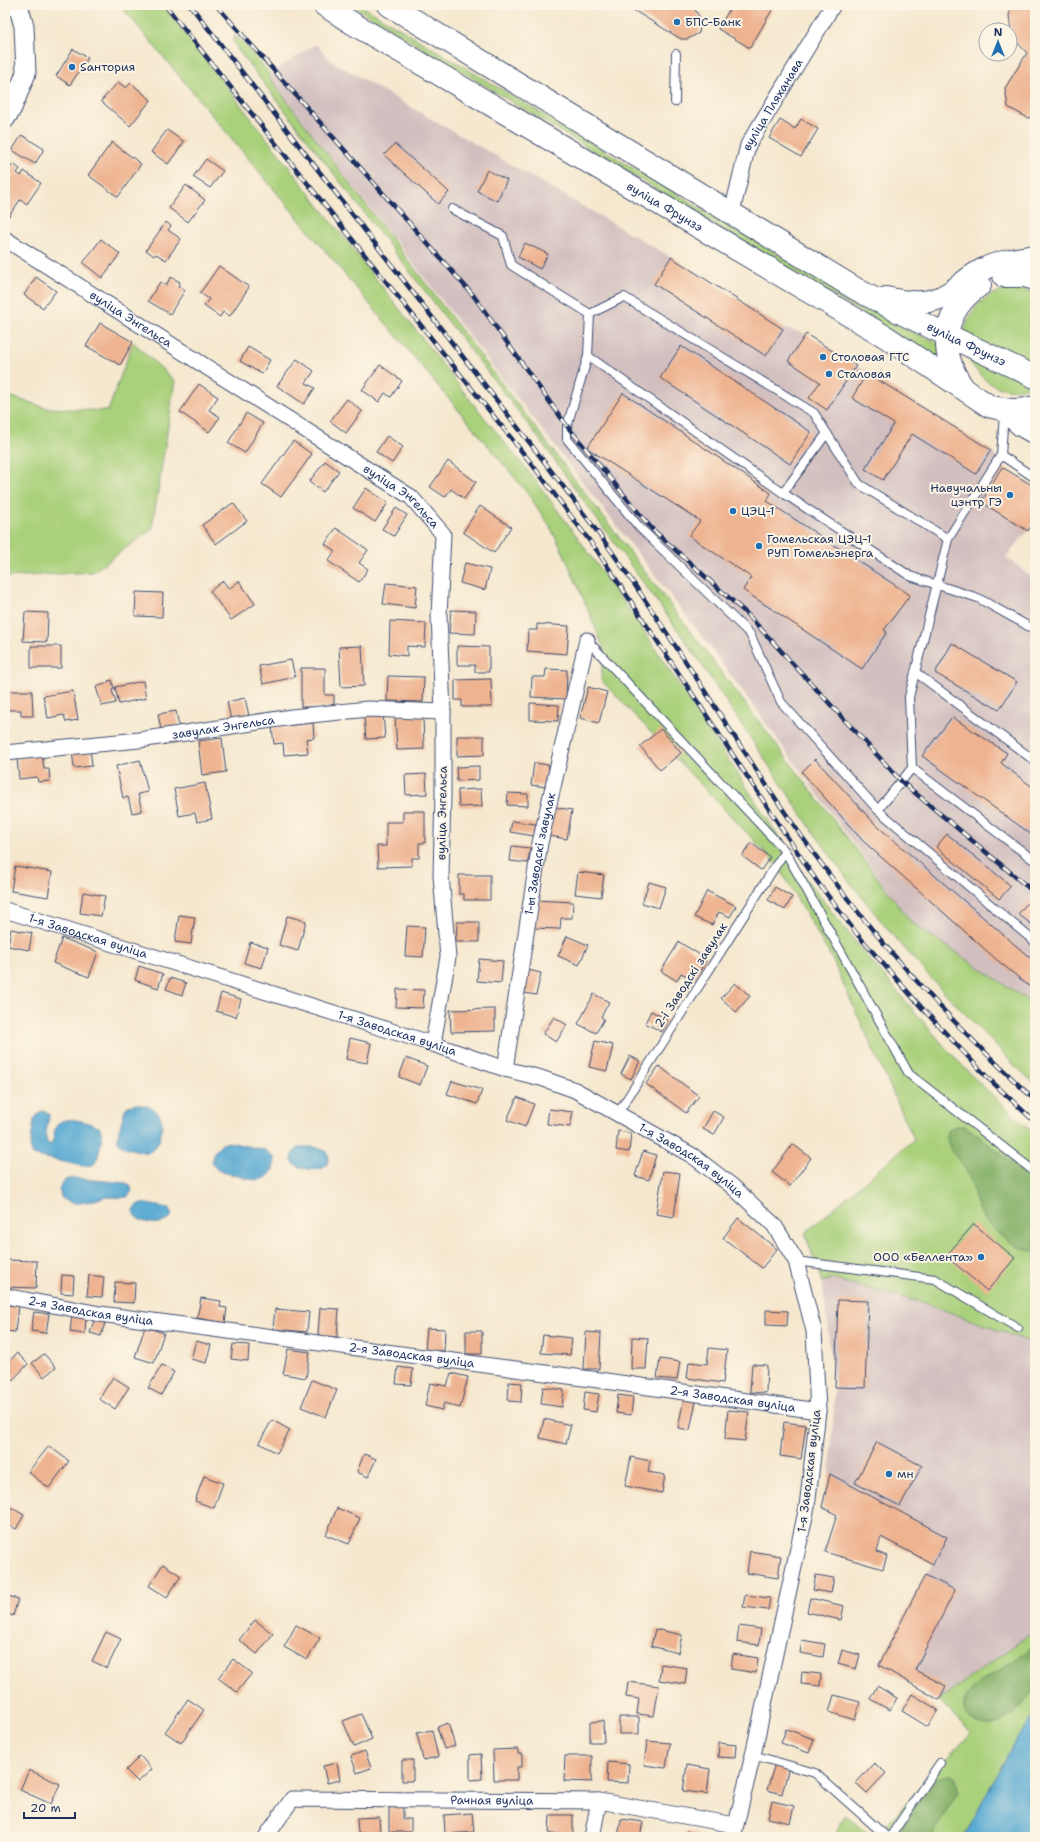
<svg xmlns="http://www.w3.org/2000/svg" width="1040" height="1842" viewBox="0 0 1040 1842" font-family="'Shantell Sans',sans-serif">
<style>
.industrial{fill:#d2bfbf}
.green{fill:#a9d07a;stroke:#62806c}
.forest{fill:#86b26a;stroke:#507064}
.water{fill:#57a9d2;stroke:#396c98}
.building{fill:#eeb390}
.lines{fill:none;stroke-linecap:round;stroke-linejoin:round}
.service-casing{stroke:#3c4b6f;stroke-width:10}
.minor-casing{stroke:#3c4b6f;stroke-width:17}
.tertiary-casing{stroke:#3c4b6f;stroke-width:21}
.primary-casing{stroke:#3c4b6f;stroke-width:24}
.service{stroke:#fff;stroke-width:8}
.minor{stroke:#fff;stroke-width:15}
.tertiary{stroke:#fff;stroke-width:19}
.primary{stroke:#fff;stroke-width:22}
.rail-casing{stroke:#1b2f5e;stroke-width:4.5}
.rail{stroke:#fcf5e5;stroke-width:3;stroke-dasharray:9;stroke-linecap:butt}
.poi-dot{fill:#1f6fb2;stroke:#fcf5e5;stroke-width:1.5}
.labels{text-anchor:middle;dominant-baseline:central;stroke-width:4;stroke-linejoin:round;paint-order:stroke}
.poi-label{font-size:12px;fill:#1b2f5e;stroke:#fcf5e5;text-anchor:start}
.street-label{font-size:12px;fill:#1b2f5e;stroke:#fcf5e5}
</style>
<rect width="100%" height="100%" fill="#fcf5e5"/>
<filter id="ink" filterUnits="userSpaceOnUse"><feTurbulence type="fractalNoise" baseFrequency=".025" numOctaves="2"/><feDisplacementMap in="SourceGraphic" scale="8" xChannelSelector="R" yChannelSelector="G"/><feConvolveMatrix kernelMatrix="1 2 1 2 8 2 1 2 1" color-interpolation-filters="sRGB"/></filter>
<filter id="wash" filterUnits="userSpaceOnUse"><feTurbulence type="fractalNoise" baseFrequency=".012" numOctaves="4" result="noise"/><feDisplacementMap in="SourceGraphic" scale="16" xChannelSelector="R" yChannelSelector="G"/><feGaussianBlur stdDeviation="0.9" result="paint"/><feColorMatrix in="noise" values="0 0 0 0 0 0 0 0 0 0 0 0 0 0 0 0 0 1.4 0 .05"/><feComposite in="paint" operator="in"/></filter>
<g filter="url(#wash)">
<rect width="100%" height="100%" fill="#f5e8cf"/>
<path class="industrial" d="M316,44L331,61L671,257L783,328L806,334L991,450L1002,467L1035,487V519L1028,531L1006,557L1035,580V1005L912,923L705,640L268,76Z
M831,1279L925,1303L1035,1344V1628L1030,1634L939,1700L879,1665L925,1575L933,1564L822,1507L830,1474L835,1387L822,1282Z"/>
<path class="green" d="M120,5H163L467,396L536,481L578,538L641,627L810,884L864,953L945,1047L972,1076L1035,1135V1344L925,1303L831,1279L822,1282L805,1233L914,1139L831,957L782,873L770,857L601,680L604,650L589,612L563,552L549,525L525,490Z
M351,5H360L897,325L939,343L943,362Z
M234,36L242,41L270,74L268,76L912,923L1035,1005V1084L1013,1064L927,974L885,926L848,880L810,827L692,650L534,432L238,50L233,40Z
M1011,289L1025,290L1035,293V366L964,334C969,308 985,293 1011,289Z
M133,342L175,381L152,529L93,572L5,577V395L47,408L108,411Z
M967,356L1034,386C1001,396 982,384 967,356Z
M1035,1628V1712L1010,1750L964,1837H875L971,1733L939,1700L1030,1634Z
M845,1815L871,1837H834Z"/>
<path class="forest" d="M956,1126H964L972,1131L1019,1168L1035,1183V1251C1016,1251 988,1228 980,1211C974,1199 974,1186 968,1174C961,1159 941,1146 949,1129Z
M1035,1645V1690C1024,1700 1014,1717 999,1723C978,1731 952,1713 970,1692C977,1683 988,1678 997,1672C1010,1663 1023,1655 1035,1645Z
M951,1775L956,1778L958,1791L931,1837H897C902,1824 926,1789 937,1780C941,1777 946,1775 951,1775Z"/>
<path class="water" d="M137,1104C145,1106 154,1107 159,1114C166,1123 160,1148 149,1152C143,1153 136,1150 131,1149C124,1147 119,1145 117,1138L125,1109L128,1106Z
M41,1111L47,1112L49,1115C49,1124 41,1139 50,1145C55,1140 53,1133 56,1127C62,1113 89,1122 100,1128L102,1136L98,1157L93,1165L82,1166L33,1155L30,1148L34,1119Z
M229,1142L265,1150L273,1156L275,1160C272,1186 253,1181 235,1175C228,1173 219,1173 215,1167C211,1163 212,1157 214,1152L222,1144Z
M300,1147H315L326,1151L329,1157C327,1175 308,1170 295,1165L291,1159C292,1153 295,1150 300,1147Z
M73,1178L126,1183L130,1185L132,1191L127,1197C120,1198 114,1197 107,1197C92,1199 75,1210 61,1197L59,1188L65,1180Z
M141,1203L169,1208L172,1215C167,1228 135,1225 133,1211L137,1205Z
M1035,1712V1837H964L1010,1750Z"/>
<g id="blocks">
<path class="building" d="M625,5H692L701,19L699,33L688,39H681Z
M732,5H775L750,48L718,29Z
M1011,5H1035V116L1028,118L1008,107L1005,88L1027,53L1014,39L1011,31L1009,16Z
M73,49L88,58L70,85L56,76Z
M118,82L126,88L131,83L151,100L130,126L101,101Z
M801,119L818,129L801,157L769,138L780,120L795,129Z
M167,130L184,142L168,164L151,152Z
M22,135L44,149L35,164L12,150Z
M112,142L141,164L118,197L88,175Z
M395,144L449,192L438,204L384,155Z
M206,159L223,171L210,188L193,177Z
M13,164L20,169L17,173L21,176L24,171L41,183L27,204L20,200L9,216L5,214V166L10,168Z
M487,170L507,180L497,201L477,191Z
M186,185L205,200L188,222L169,208Z
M166,222L171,226L168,230L181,239L166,260L156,254L154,256L146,250Z
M101,239L120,254L102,278L83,263Z
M525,243L548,254L540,269L518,257Z
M671,257L783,329L766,356L654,284Z
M219,266L249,287L230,316L223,312L220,317L204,306L209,299L200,293Z
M36,277L56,291L43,308L24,295Z
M171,277L180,282L178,286L185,290L170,314L148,301L160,282L166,285Z
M100,323L133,342L120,365L86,346Z
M806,334L856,366L827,410L809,398L820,382L788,361Z
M681,346L811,432L790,464L660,378Z
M248,347L270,360L262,374L240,361Z
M297,359L314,371L306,383L315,388L304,404L277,386Z
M380,365L402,381L391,397L385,393L379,402L362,390Z
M867,373L991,450L976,474L912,434L883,480L865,469L894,424L852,398Z
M199,384L218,397L209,410L220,417L209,432L180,412Z
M623,393L771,493L767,501L910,595L884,630L887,632L862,669L743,590L751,577L689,536L700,521L587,448Z
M347,399L362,411L346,433L330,421Z
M246,413L263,423L245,453L228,443Z
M387,436L403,447L392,463L376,452Z
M293,441L312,454L281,497L262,484Z
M325,461L339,471L323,492L309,482Z
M448,461L476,482L464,499L451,489L445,497L430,487Z
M1002,467L1035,487V519L1028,531L981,502Z
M366,488L388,503L375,522L353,508Z
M233,503L247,521L216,544L202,525Z
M480,506L511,527L494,553L463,532Z
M396,508L407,515L394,536L382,529Z
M336,528L368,550L359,563L368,569L359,582L328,561L335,551L325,544Z
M465,563L490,569L485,590L460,583Z
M223,581L229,589L239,581L255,604L231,620L210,591Z
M386,583L417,586L415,608L383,604Z
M136,592L163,593L162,617L135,616Z
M451,610L476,611L475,634L449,633Z
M25,612L48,613L47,642L23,641Z
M390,621L426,623L425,647L407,646V656L389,654Z
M537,624L569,626L567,654L527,651L528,630H537Z
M952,643L1017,682L999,710L935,673Z
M31,646H61V668H31Z
M362,646L364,686L341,687L339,647Z
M457,646L489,647V672H475V665H457Z
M291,660L295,677L263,684L259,666Z
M301,668H325V695H334V707H301Z
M546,669L567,670L566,699L531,697L532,677H545Z
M388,676L424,677L423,702L387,701Z
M491,679L492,707H462V700H455V680Z
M112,680L114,689L112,690L116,703L102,706L96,687L108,683V681Z
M143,681L146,698L119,704L115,687Z
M588,687L607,692L599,723L580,718Z
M5,691H32L33,716H21V710H5Z
M73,691L78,720L66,722L64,715L48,718L43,696Z
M245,698L249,716L231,720L227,702Z
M530,703L559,705L558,721L530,720Z
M176,711L179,727L161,730L158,714Z
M383,714L385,738L366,739L364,715Z
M423,715L424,749L397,750L395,716Z
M952,717L1007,753L1001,763L1035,789V837L922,756Z
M313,723L314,738L306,739L308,753L284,755L283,743L274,744L272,727Z
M661,729L681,753L660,770L640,746Z
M457,736H484V755L457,756Z
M222,738L226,772L202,775L198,741Z
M90,747L92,766L74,768L72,750Z
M42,755L44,769H49L50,781L38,782L37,777L19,779L17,758Z
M815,759L876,825L1035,962V991L997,960L863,841L802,772Z
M140,760L148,792L138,794L142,811L132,813L128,797L123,798L116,766Z
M534,763L549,765L547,787L531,785Z
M479,766V780L457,781L456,767Z
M426,774L427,794L406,795L405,775Z
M205,783L212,819L197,822L195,813L179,816L174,789Z
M481,789L482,806L459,807L458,790Z
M508,793L528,794V806L507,805Z
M554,807L572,810L567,839L549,836Z
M403,811H425V843H419V858H412V866L378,867L377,846H386V822H403Z
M512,821L536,824L534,836L510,832Z
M947,834L1011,886L999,899L936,847Z
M751,843L770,857L761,870L742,856Z
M512,846L530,848L528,863L510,861Z
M15,866L52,872L48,897L11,891Z
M578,872L604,875L601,897L575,894Z
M459,875H490V900H464V894H459Z
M649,882L666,887L659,908L642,903Z
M775,887L792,897L785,910L768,900Z
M707,891L736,906L730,917L719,912L712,925L694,917Z
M83,892L105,896L101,916L80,913Z
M534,900L573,902L572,918H561L560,929L533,928Z
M1029,901L1035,905V927L1018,914Z
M179,915L195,917L191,944L175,942Z
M287,916L306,921L298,951L279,945Z
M457,922H479V942H456Z
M407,926L425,927L423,957L405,956Z
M11,929L32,933L29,950L8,946Z
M567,936L588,945L579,965L558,956Z
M62,938L98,952L89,977L53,963Z
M250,942L268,947L262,968L244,963Z
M679,942L707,959L694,980L681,973L677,981L661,971Z
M479,959L503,961L501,983L477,981Z
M139,966L163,974L158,988L135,980Z
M528,970L541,973L536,995L524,993Z
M170,978L186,983L182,995L166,989Z
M735,983L750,996L736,1012L721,998Z
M397,989L424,990L423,1008L396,1007Z
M221,993L241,999L236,1017L216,1011Z
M594,994L609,1002L601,1017L604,1019L596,1033L578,1024Z
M495,1009V1031L451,1032L450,1010Z
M651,1011L668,1020L662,1032L645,1023Z
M554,1017L567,1025L556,1042L543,1034Z
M350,1038L371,1043L367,1063L346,1059Z
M595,1041L613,1045L607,1071L589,1067Z
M630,1056L640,1061L631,1079L621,1074Z
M406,1058L427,1066L420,1085L399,1077Z
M659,1066L699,1096L686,1113L646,1084Z
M452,1081L482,1090L477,1104L447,1094Z
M517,1097L534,1104L525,1127L507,1120Z
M549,1109L573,1112L570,1127L547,1124Z
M713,1111L724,1117L714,1135L703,1129Z
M618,1131L631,1133L629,1152L616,1150Z
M793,1144L811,1158L790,1186L772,1172Z
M643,1151L656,1155L649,1180L635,1176Z
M663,1171L680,1173L674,1217L656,1214Z
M738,1218L777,1249L762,1268L723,1238Z
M974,1224L1015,1258L987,1291L946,1256Z
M5,1260L37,1261L36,1288L5,1287Z
M62,1275L74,1276L73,1294L61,1293Z
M89,1275L104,1277L102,1297L87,1296Z
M115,1282L135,1283L134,1303L114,1302Z
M201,1298L221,1301L220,1307L227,1308L225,1323L197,1318Z
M838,1300L868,1301L865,1388L835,1387Z
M5,1305L18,1306L15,1332L5,1331Z
M320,1308L339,1309L337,1337L318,1335Z
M275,1309L309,1312L307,1332L273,1329Z
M766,1310L788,1311L787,1326L766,1325Z
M34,1312L49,1314L46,1333L31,1331Z
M72,1315L86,1317L85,1334L70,1332Z
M94,1320L105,1323L101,1336L90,1333Z
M145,1327L164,1333L154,1363L135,1357Z
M427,1328L445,1329L444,1351L425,1350Z
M466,1331H482V1354H466Z
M586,1332L601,1333L599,1369H584Z
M543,1335L572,1338L570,1355L541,1353Z
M632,1337L648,1338L646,1369H631Z
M196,1341L211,1345L206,1363L191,1359Z
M233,1344L249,1345L248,1361L231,1359Z
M709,1348L727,1350L723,1383L687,1378L689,1362L707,1364Z
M288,1349L310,1352L306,1378L283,1374Z
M17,1353L28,1364L5,1388V1366Z
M44,1354L56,1367L44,1377L32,1363Z
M660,1359L680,1362L677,1380L657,1378Z
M752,1364L767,1365L766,1393L750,1392Z
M162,1365L174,1372L161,1395L148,1388Z
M398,1367L413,1369L411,1385L396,1384Z
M451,1373L468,1377L460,1408L444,1403L442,1410L425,1406L430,1383L447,1386Z
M113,1377L129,1387L115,1409L99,1399Z
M312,1380L337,1390L326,1417L301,1407Z
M509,1382L522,1383L521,1402L508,1401Z
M543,1387L564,1390L562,1407L541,1404Z
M585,1392L599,1394L596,1412L583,1410Z
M618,1395L633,1397L631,1415L616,1413Z
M684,1398L696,1401L690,1430L678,1428Z
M728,1410L749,1412L745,1441L725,1439Z
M544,1419L571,1425L566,1444L540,1438Z
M272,1420L290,1430L277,1453L259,1443Z
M784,1422L806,1425L801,1459L780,1456Z
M877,1442L922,1466L900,1506L855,1483Z
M49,1446L69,1461L49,1488L28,1472Z
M364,1454L376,1459L368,1477L357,1472Z
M631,1457L650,1461L648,1472L665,1475L662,1493L625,1486Z
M830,1474L947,1537L933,1564L881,1537L877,1552L887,1556L883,1569L825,1552L837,1515L822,1507Z
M204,1476L223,1483L214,1508L195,1501Z
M5,1504L24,1515L16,1529L5,1523Z
M337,1508L360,1518L349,1544L326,1535Z
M750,1551L781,1556L778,1578L747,1573Z
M163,1564L181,1576L167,1597L149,1586Z
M816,1575L834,1578L831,1593L813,1590Z
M925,1575L955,1590L915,1670L946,1686L939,1700L879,1665Z
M5,1595L18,1599L13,1616L5,1613Z
M745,1595L770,1598L768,1610L743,1607Z
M810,1598L844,1606L841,1620L807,1612Z
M255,1620L273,1634L257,1654L239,1640Z
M296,1625L320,1638L307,1660L284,1647Z
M739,1626L761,1629L759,1645L737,1642Z
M655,1629L682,1635L678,1653L651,1646Z
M106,1632L121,1639L107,1668L92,1661Z
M802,1640L825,1644L823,1657L800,1653Z
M842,1650L860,1655L856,1669L838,1664Z
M733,1654L758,1658L756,1673L731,1669Z
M233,1659L252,1673L237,1692L218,1678Z
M661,1664L687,1668L685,1684L659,1680Z
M802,1672L821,1674L820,1686L801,1684Z
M628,1682L659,1686L654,1716L637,1714L639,1699L626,1697Z
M877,1686L897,1698L890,1710L870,1699Z
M912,1694L938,1710L928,1727L902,1711Z
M834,1695L860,1702L855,1720L829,1712Z
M188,1699L204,1710L181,1743L165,1732Z
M361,1714L372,1739L354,1747L343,1721Z
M619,1717H639V1734H619Z
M603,1721L604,1742H590V1722Z
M448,1723L455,1746L444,1749L437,1727Z
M786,1729L814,1739L809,1753L781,1743Z
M432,1730L438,1757L423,1760L417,1733Z
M647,1741L670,1743L666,1768L644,1765Z
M719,1743L736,1745L735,1758L718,1757Z
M518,1749V1754H522V1767H517V1780H494L493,1750Z
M365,1751L371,1768L357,1773L351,1756Z
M481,1754L482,1779L470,1780V1755Z
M140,1756L152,1769L138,1782L126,1770Z
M565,1756H592V1782L564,1781Z
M402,1760H413V1781H402Z
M608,1762L629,1764L628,1783L607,1782Z
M337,1763L340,1780L327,1783L323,1766Z
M775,1763L789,1767L782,1794L767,1790Z
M874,1763L886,1773L867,1793L856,1783Z
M687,1765L710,1769L707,1794L683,1791Z
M29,1770L60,1784L51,1804L20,1790Z
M772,1801L794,1806L790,1823L768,1818Z
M389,1803H403V1819H411V1832H389Z
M472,1813L474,1832L445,1834L444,1815Z
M550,1815H573V1834H549Z
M379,1817L380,1833H358L357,1818Z
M621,1819L643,1822L640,1837H618Z
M686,1831L706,1837H685Z"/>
</g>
</g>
<g filter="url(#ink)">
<use href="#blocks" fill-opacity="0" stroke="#3c4b6f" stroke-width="1"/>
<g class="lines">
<g class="service-casing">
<path id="service" d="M675,102L676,54
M452,209L503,236L511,265L590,314
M590,314L588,356L567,426V439L639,527L750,634L781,702L878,810L912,768L909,697L948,539L1001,455L1004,414
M590,314L624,297L814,413L859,484L948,539
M588,356L783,493L827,433
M1001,455L1035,478
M783,493L910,576L978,598L1035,630
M587,640L785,851L909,1074L1035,1172
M915,672L1035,761
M912,768L1035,861
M878,810L1035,942
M618,1113L785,851
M796,1261L935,1279L1018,1328
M753,1755L815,1773L887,1837
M890,1837L940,1763"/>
</g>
<g class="minor-casing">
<g id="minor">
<path id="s1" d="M732,212L748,145L833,5"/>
<path id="s2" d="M5,239L411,497L443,534L439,616L443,712V794L441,876L448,957L433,1044"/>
<path id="s3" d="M5,753L139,740L292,717L368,709L443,712"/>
<path id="s4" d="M5,910L433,1044L505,1069L541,1078L575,1090L693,1156L732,1186L774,1225L796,1261L814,1331L818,1411L807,1507L753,1755L733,1837"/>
<path id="s5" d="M505,1069L540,843L587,640"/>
<path id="s6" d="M5,1296L100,1314L606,1381L818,1411"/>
<path id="s7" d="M266,1837L292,1799L599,1801L735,1825"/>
<path d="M592,1837L599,1801"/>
</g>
</g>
<g class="tertiary-casing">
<path id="tertiary" d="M5,119L12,108L26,73L24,26L18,5"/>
</g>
<g class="primary-casing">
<g id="primary">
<path id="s8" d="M324,5L352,23L886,337L989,406C1005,410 1019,412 1035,407"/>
<path id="s9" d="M389,5L856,289L901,313L1035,377"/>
<path d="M1004,276H1024L1035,279"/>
<path d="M886,298C907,303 929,306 949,293C961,285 971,275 984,269C1000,261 1018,259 1035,256"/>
<path d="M962,386C937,349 943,311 980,285"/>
<path d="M1004,410L1021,425L1035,433"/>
</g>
</g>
<use href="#service" class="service"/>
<use href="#minor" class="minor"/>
<use href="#tertiary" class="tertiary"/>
<use href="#primary" class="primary"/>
<g class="rail-casing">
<path id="rail" d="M165,5L531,463L598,552L816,880L857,934L922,1008L988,1078L1035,1122
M190,5C275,115 361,225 446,335C500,405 555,474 607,545C684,653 750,768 829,874C890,957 960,1031 1035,1100
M216,5L473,295L567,426L652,529L747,614L902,782L1035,893"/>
</g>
<use href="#rail" class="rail"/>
</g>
</g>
<g class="poi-dot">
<circle cx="677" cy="22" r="4"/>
<circle cx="72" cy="67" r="4"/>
<circle cx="823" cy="357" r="4"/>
<circle cx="829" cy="374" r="4"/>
<circle cx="1010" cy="495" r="4"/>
<circle cx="733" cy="511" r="4"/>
<circle cx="759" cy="546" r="4"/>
<circle cx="981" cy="1257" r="4"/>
<circle cx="889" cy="1474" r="4"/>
</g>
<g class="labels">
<g class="poi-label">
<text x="685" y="22">БПС-Банк</text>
<text x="80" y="67">Sантория</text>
<text x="831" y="357">Столовая ГТС</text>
<text x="837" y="374">Сталовая</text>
<text x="1002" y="488" text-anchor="end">Навучальны<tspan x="1002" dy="14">цэнтр ГЭ</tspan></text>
<text x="741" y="511">ЦЭЦ-1</text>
<text x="767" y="539">Гомельская ЦЭЦ-1<tspan x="767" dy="14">РУП Гомельэнерга</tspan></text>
<text x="973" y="1257" text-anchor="end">ООО «Беллента»</text>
<text x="897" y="1474">мн</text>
</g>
<g class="street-label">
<text stroke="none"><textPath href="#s1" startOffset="116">вуліца Пляханава</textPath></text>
<text stroke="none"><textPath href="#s8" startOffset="396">вуліца Фрунзэ</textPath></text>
<text stroke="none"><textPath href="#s2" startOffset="149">вуліца Энгельса</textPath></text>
<text stroke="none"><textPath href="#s9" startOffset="670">вуліца Фрунзэ</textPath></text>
<text stroke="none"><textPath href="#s2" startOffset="473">вуліца Энгельса</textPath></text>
<text stroke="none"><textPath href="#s3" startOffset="220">завулак Энгельса</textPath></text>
<text transform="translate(442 813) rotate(-89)">вуліца Энгельса</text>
<text stroke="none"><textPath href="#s5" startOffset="218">1-ы Заводскі завулак</textPath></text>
<text stroke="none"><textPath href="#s4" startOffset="87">1-я Заводская вуліца</textPath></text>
<text transform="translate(691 975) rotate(-57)">2-і Заводскі завулак</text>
<text stroke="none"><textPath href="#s4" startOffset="411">1-я Заводская вуліца</textPath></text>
<text stroke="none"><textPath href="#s4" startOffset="734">1-я Заводская вуліца</textPath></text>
<text stroke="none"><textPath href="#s6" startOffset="87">2-я Заводская вуліца</textPath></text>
<text stroke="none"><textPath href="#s6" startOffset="411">2-я Заводская вуліца</textPath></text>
<text stroke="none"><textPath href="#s6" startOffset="735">2-я Заводская вуліца</textPath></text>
<text transform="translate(809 1471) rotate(-83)">1-я Заводская вуліца</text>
<text stroke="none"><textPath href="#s7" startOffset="246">Рачная вуліца</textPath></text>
</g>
</g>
<rect width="1040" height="1842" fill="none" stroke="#fcf5e5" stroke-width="20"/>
<g transform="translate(998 42)"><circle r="19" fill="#fcf5e5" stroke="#a2a6af"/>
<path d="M0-3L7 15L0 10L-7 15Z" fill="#1f6fb2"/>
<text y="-6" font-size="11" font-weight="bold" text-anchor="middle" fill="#1b2f5e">N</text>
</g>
<path d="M24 1812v6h51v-6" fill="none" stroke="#1b2f5e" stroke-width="2"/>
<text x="30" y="1812" font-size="12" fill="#1b2f5e" stroke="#fcf5e5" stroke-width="3" paint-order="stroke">20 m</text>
</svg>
